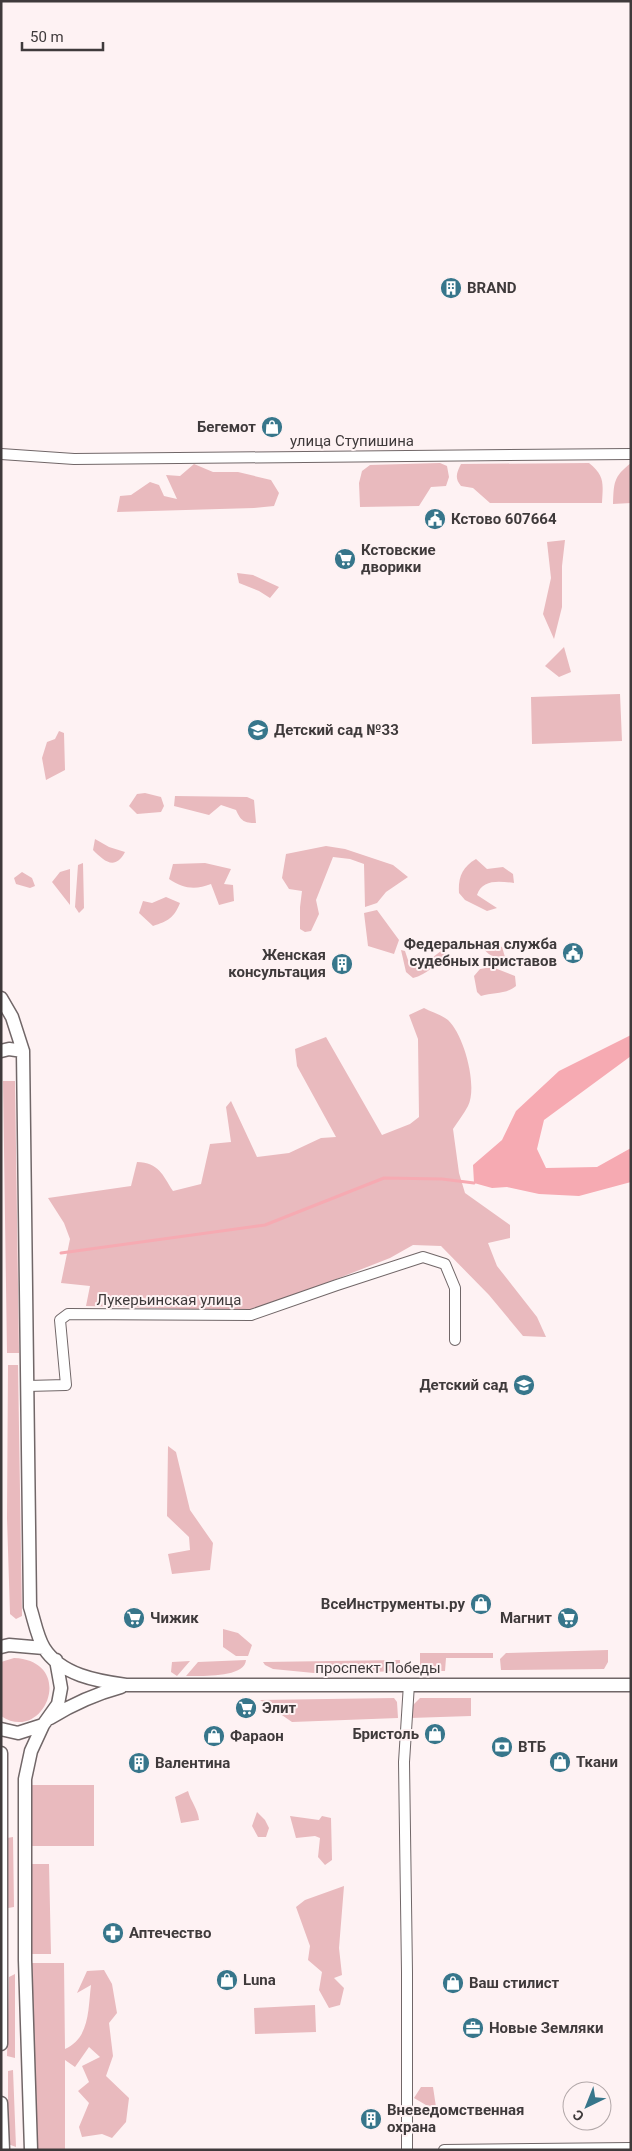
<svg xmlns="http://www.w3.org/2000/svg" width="632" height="2151" viewBox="0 0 632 2151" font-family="Roboto,sans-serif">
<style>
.green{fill:#e9babe}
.water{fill:#f6aab2}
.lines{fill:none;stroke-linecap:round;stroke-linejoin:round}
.stream{stroke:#f6aab2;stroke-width:3}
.minor-casing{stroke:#716768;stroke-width:12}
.tertiary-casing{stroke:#716768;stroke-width:15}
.minor{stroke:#fff;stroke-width:10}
.tertiary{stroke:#fff;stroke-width:12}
.labels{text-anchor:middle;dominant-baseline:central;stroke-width:4;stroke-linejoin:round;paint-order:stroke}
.poi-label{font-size:15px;font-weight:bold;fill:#3f3a3b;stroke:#fef2f3;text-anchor:start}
.street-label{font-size:15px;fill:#3f3a3b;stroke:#fef2f3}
</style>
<rect width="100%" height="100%" fill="#fef2f3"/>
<path class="green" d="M440,463L447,466L449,477L446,486L431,487L419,506L360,507L359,483L362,471L370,465Z
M589,463C605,476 603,483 602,503H490L473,488L461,486C454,478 457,472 461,464Z
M631,463V503L613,504C614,483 613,477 631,463Z
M194,464L213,472H238L271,480L279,493L274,506L254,508L117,512L120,496L131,495L150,482L159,485L164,496L177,499L166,475L180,476Z
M565,540L562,566V607L554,639L543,614L551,578L547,542Z
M237,573L253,575L279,587L270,598L259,591L239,583Z
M564,647L571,672L559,677L545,666Z
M620,694L622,741L532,744L531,697Z
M59,731L64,733L65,770L46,780L42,758L47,742L55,739Z
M145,793L161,797L164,806L161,812L137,814L129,806L137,794Z
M175,796L247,797L254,800L256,823C244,823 241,821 236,810L221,805L209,815L174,806Z
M95,839L109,847L125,852C115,871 104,861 93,850Z
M326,846L345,849L393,865L408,877L386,892L377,903L365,907L364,864L350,859L333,857L316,900L319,914L311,931L305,932L300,929V907L302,891L289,889L282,878L286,854Z
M476,859L487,869L503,867L513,874L514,883C499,881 482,879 477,895L497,908L487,911L465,900L459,893C458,878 462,867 476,859Z
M83,863L84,908L79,913L75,907L78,865Z
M205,863L231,869L224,884L233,885L234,901L219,905L211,884C196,890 183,889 169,879L173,864Z
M70,869V905L52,882L60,872Z
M22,872L32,878L35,886L30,888L16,884L14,878Z
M166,897L180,903C174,918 168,921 153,926L139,913L143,901L152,903Z
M377,910L399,940L394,954L368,946L364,913Z
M490,943L502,947L505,957C495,958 489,956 483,948Z
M401,950L405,951L408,960L425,963L441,951L449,954L448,958C435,963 427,975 413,978L406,972Z
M492,967L515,976L516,986C505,995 493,992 481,996L477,992L474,976L480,969Z
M424,1008C431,1012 442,1015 448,1020C464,1035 478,1086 468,1106C464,1114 458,1121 453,1129L459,1173L465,1193L510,1225V1238L488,1243L497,1266L537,1317L546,1337L523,1336L489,1295L441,1246L413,1245L390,1258L255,1311L86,1306L90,1286L61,1283L70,1239L64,1223L48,1198L131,1186L137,1162C159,1163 162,1174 173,1191L201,1184L210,1144L231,1142L226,1107L231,1101L257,1157L289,1153L321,1138L336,1137L297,1066L295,1049L326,1037L382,1135L410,1124L419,1117L418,1039L409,1015Z
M3,1081H15L19,1353H7Z
M8,1365H18L22,1616L16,1619L10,1614L7,1518Z
M168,1446L176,1452L190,1510L213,1543L210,1570L172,1574L168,1554L190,1550L189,1537L167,1516Z
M223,1629L238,1633L252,1645L248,1656H236L223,1647Z
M608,1650V1662L604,1669L501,1670L500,1659L506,1653Z
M420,1653H493V1658H446L445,1671H424L420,1667Z
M14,1658C78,1661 44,1745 1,1716V1662Z
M246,1660C245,1678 200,1676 186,1676L198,1662Z
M400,1660V1670L396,1671L324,1674L273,1669L265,1665L263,1662Z
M190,1661L177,1676L171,1672L172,1662Z
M394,1698L397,1702L398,1718L292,1722L260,1700Z
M420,1698H471V1716L410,1718L413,1705Z
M31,1785H94V1846H32Z
M188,1791C191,1802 198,1809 199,1820L181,1823L175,1797Z
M257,1812L265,1820L269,1828L266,1837H258L252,1826Z
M290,1816L319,1820L322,1816L331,1818L332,1860L325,1865L318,1857L320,1838L315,1836L296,1838Z
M13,1837L14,1907L8,1908L7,1838Z
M31,1864H49L51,1954H31Z
M344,1886L339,1948L342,1975L334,1978L344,1988L340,2005L329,2008L319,1990L322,1972L308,1960L310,1946L296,1907L305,1900Z
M32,1963H64L65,2049C90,2038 88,2009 91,1985L77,1993L87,1971L104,1970L112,1984L117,2013L109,2023L113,2056L106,2076L129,2098L126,2122L112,2138L102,2134L82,2137L79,2127L89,2103L78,2091L89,2082L82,2066L100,2057L89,2047L75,2067L65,2060V2150H34Z
M15,1974V2058L7,2056L9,1977Z
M315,2005L316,2032L255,2034L254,2008Z
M13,2070L16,2147L8,2144V2071Z
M421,2087H433L436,2107L426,2105L414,2098Z"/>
<path class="water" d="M631,1035V1056L544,1120L537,1149L546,1168L597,1167L631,1148V1182L579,1196L539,1194L507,1187L492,1188L474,1183L473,1165L502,1140L516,1111L559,1071Z"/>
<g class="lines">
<path class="stream" d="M61,1253L265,1225L384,1178L442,1179L474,1183"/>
<g class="minor-casing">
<path id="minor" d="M1,454L74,459L631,454
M27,1386L66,1385L60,1320L68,1314L251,1315L337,1285L423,1257L445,1264L455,1288V1340
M407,2150V1972L404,1762L409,1684
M444,2150L631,2148"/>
</g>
<g class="tertiary-casing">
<path id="tertiary" d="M1,998L12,1017L23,1051L30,1607C34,1619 37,1637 44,1648C61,1675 97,1681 126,1685H631
M1,1051L9,1049L23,1051
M1,1647L9,1645L44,1648
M50,1718C73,1704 95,1694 121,1687
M1,1729L18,1733L43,1725
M1,1753V2044
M1,2103L3,2150
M31,2150L25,1960V1779L31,1751L43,1725L58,1704L61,1688L56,1660"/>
</g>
<use href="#minor" class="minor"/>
<use href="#tertiary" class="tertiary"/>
</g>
<defs>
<g id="building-disc" transform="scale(1.125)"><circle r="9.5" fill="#37768b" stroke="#fef2f3"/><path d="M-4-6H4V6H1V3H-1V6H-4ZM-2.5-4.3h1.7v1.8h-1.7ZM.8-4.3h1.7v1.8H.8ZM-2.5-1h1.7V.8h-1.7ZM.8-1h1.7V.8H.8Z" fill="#fff"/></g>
<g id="shop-disc" transform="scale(1.125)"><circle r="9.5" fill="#37768b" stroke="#fef2f3"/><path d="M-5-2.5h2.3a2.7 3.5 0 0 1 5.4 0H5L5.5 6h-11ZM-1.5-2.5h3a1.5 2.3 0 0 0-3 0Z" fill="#fff"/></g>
<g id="civic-disc" transform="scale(1.125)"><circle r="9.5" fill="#37768b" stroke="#fef2f3"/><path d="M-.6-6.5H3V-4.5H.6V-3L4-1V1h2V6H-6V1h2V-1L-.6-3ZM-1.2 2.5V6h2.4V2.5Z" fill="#fff"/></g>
<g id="supermarket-disc" transform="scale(1.125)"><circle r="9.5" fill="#37768b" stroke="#fef2f3"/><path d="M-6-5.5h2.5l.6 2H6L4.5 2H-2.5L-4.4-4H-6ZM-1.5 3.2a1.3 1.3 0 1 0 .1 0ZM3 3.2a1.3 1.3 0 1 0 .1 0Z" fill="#fff"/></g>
<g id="school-disc" transform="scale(1.125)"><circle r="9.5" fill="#37768b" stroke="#fef2f3"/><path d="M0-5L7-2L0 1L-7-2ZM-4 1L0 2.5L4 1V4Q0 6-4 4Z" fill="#fff"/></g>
<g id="bank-disc" transform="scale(1.125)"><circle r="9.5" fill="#37768b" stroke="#fef2f3"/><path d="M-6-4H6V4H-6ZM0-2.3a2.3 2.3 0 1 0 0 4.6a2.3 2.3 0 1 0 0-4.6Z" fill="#fff"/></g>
<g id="pharmacy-disc" transform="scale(1.125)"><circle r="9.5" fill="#37768b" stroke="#fef2f3"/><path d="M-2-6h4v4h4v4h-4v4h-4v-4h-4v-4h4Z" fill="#fff"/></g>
<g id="office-disc" transform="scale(1.125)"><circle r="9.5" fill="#37768b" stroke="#fef2f3"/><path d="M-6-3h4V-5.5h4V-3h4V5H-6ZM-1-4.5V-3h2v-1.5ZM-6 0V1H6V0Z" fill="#fff"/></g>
</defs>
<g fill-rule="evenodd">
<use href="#building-disc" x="451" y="288"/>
<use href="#shop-disc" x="272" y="427"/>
<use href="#civic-disc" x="435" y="519"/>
<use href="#supermarket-disc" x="345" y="559"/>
<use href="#school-disc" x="258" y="730"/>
<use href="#civic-disc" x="573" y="953"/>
<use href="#building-disc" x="342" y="964"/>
<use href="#school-disc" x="524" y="1385"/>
<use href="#shop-disc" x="481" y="1604"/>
<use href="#supermarket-disc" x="134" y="1618"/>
<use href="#supermarket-disc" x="568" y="1618"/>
<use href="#supermarket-disc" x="246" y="1708"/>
<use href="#shop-disc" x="435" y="1734"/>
<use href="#shop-disc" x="214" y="1736"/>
<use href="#bank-disc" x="502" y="1747"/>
<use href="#shop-disc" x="560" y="1762"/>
<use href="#building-disc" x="139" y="1763"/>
<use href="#pharmacy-disc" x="113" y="1933"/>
<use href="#shop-disc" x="227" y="1980"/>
<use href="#shop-disc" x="453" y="1983"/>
<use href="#office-disc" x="473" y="2028"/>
<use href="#building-disc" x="371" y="2119"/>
</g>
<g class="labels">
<g class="poi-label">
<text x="467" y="288">BRAND</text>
<text x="256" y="427" text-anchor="end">Бегемот</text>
<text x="451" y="519">Кстово 607664</text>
<text x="361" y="550">Кстовские<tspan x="361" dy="17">дворики</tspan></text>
<text x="274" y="730">Детский сад №33</text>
<text x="557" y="944" text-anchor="end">Федеральная служба<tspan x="557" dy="17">судебных приставов</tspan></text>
<text x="326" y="955" text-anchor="end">Женская<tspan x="326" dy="17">консультация</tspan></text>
<text x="508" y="1385" text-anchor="end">Детский сад</text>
<text x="465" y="1604" text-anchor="end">ВсеИнструменты.ру</text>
<text x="150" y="1618">Чижик</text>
<text x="552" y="1618" text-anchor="end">Магнит</text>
<text x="262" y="1708">Элит</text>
<text x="419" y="1734" text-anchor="end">Бристоль</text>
<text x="230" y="1736">Фараон</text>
<text x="518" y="1747">ВТБ</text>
<text x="576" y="1762">Ткани</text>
<text x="155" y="1763">Валентина</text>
<text x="129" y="1933">Аптечество</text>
<text x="243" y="1980">Luna</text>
<text x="469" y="1983">Ваш стилист</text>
<text x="489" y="2028">Новые Земляки</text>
<text x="387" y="2110">Вневедомственная<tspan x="387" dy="17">охрана</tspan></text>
</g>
<g class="street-label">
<text x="352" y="441">улица Ступишина</text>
<text x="169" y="1300">Лукерьинская улица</text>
<text x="378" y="1668">проспект Победы</text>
</g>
</g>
<rect width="632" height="2151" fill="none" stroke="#3f3a3b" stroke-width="5"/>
<g transform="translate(587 2106) rotate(223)"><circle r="24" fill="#fef2f3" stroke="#b2a8a9"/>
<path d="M0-4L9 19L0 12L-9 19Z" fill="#37768b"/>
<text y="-8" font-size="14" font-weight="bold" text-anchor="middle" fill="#3f3a3b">С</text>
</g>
<path d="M22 42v8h81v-8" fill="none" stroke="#3f3a3b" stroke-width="2.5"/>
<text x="30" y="42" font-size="15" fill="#3f3a3b" stroke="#fef2f3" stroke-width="4" paint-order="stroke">50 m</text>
</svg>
